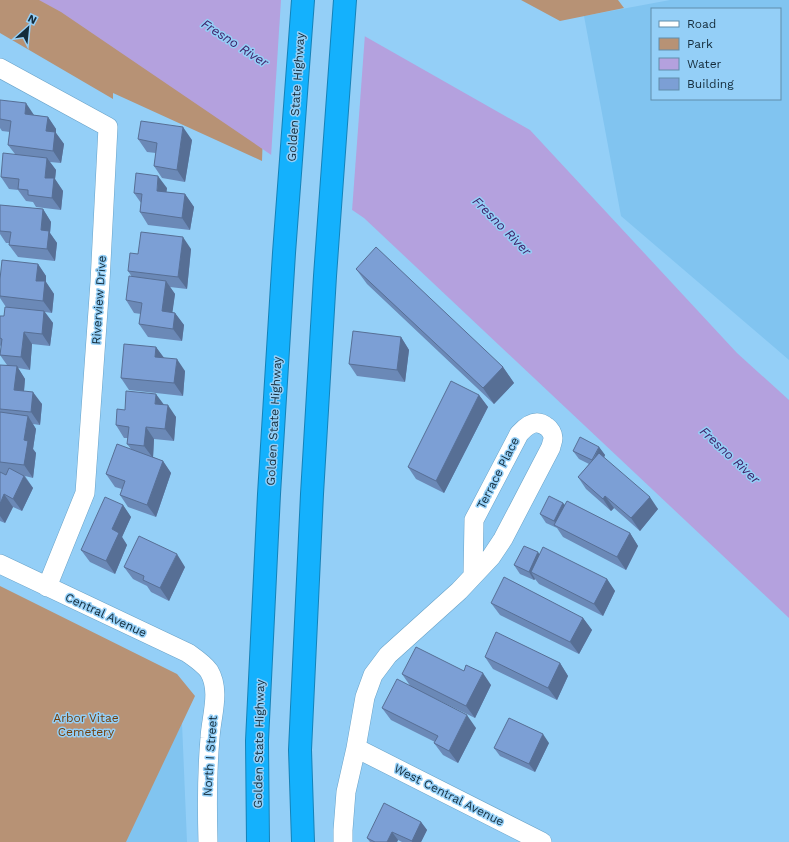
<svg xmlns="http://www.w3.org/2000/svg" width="789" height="842" viewBox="0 0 789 842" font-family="'Work Sans',sans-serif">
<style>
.built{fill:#81c4f0;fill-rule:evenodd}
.green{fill:#b79275}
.water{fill:#b4a1de}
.pier{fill:#94cff7}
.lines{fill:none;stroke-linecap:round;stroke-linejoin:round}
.minor-casing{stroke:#68a2c8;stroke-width:20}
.motorway-casing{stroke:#1482b9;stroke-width:24}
.minor{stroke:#fff;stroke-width:19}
.motorway{stroke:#14b1fd;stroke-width:22}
.wall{fill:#6b89b7}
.shaded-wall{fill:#576f95}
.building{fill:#7c9fd5;stroke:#576f95}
.labels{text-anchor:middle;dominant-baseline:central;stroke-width:3;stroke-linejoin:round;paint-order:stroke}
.street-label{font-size:12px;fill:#132b3a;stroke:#94cff7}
.park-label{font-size:12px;fill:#723d07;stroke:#94cff7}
.water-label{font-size:13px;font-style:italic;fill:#40236a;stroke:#94cff7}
</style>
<rect width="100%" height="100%" fill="#94cff7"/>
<path class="built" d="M670,0H789V360L621,216L584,16ZM652,9H780V99H652Z
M182,723L187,842H124Z"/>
<path class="green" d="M0,0H270L266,45L262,161L113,93V99L0,33Z
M521,0H618L624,8L560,21Z
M0,586L177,674L195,696L126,842H0Z"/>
<path class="water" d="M39,0H301L530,130L737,353L789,400V618L364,218L61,12Z"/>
<path class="pier" d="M281,0H305L365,34L352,211L271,157Z"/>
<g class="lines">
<g class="minor-casing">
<path id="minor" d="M0,68L108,127L100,282L85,493L47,587
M0,564L188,653C195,658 204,664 209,671C221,691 211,717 210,738C207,772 207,807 208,842
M356,748L542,842
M343,842V830L346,792L356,748L365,697L373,675L388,655L459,591L491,557L503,539L551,447C551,445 553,441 553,438C553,434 550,429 547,427C536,418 527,425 519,434L474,520L473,575"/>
</g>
<g class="motorway-casing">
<path id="motorway" d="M258,842L257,741L269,494L284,253L303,0
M303,842L300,750L312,494L325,276L345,0"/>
</g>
<use href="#minor" class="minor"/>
<use href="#motorway" class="motorway"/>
</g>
<path class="wall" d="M0,100L34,115L48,117L56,129V133L64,144L61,163L50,162L56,170L55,179L63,191L61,210L36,207L33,202L26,201L18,190L9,189L1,177L15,154L8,145L10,132L2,131L0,128Z
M138,139L192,140L185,182L162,178L154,166L156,153L147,152Z
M167,188L166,192L185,194L194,207L190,230L148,225L140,212L141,203L134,193Z
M0,205L43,209L51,222L50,233L57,243L55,261L18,257L9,245V243H6L0,234Z
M191,249L187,289L170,287L175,294L172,312L175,313L184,325L182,341L148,337L139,324L141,314L134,313L126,300L132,277L128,271L138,254Z
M38,264L46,276V282L54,294L52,313L45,312L53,323L50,346L32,344L30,370L18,368L25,379L24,391L42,404L40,425L33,424L36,429L33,449L36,453L33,478L25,476L33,488L22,511L13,507L5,523L0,521V365H7L0,355L1,347L0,345V316H4L6,307L0,298V279Z
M356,269L503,367L514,383L494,404L367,284Z
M401,337L409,350L405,382L357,376L349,364Z
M156,347L163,358L185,371L183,396L129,390L121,378Z
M479,395L488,407L444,493L416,479L408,467Z
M163,404L176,417L174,441L154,439L153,457L163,461L171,473L156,517L128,507L120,495L122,489L115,487L106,474L131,449L127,444L128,438H124L116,425L125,410Z
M599,447L605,455L604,458L658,509L640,531L614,508L611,511L586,489L578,477L589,464L579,459L573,451Z
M563,503L565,505L630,533L638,546L626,570L563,537L557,528L546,523L540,514Z
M123,505L131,517L122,537L127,545L115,574L90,562L81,550Z
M539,555L607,579L615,591L603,616L539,584L535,579L534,580L520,574L514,565Z
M124,567H185L169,601L151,592L147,586L133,579Z
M491,603L583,618L592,630L579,654L500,615Z
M485,657L560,663L568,676L557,700L493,669Z
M464,671L491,685L475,718L411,687L402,674Z
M382,708L476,728L458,763L443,755L434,743L435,742L391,720Z
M549,743L535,772L500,756L494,748Z
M421,822L427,830L421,842H402L398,840L397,842H370L367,838Z"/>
<path class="shaded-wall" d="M26,103L34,115L25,114Z
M48,117L56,129V133L64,144L61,163L53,151L46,131Z
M183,127L192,140L185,182L177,170Z
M47,158L56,170L55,179L63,191L61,210L52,198L45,178Z
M158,176L167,188L165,203L157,191Z
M185,194L194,207L190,230L182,218Z
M43,209L51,222L50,233L57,243L55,261L47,249L41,230Z
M183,237L191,249L187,289L178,277Z
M38,264L46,276V282L54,294L52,313L43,301L36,281Z
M166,281L175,294L171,323L162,311Z
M44,311L53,323L50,346L42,334Z
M175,313L184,325L182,341L173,329Z
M24,332L32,344L30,370L21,357Z
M401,337L409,350L405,382L397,370Z
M156,347L165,359L155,357Z
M177,359L185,371L183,396L174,383Z
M17,366L25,379L23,402L14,390Z
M503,367L514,383L494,404L483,388Z
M33,392L42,404L40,425L31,412Z
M156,394L165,406L155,404Z
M479,395L488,407L444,493L436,481Z
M168,405L176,417L174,441L165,429Z
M28,416L36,429L33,449L36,453L33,478L24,465V440Z
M146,427L154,439L153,458L144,446Z
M599,447L605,455L598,469L593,461Z
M163,461L171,473L156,517L147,505Z
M24,476L33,488L22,511L13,499Z
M4,494L13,507L5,523L0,516V504Z
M605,496L614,508L611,511L603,499Z
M650,497L658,509L640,531L631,518Z
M563,503L569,511L557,526L554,521Z
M123,505L131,517L122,537L127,545L115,574L106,561L112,529Z
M630,533L638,546L626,570L617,557Z
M538,552L544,561L531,572L535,579L534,580L529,572Z
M177,554L185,567L169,601L160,588Z
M607,579L615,591L603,616L594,604Z
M583,618L592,630L579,654L570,642Z
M560,663L568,676L557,700L548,688Z
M483,673L491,685L475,718L466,706Z
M467,715L476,728L458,763L449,751Z
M543,734L549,743L535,772L529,764Z
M421,822L427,830L421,842H412V841Z
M392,832L398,840L397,842H387Z"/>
<path class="building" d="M0,100L26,103L25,114L48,117L46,131L55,132L53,151L8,145L11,121L0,119Z
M141,121L183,127L177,170L154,166L157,143L138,139Z
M3,153L47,158L45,178H54L52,198L28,195V190L18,189L19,179L1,177Z
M136,173L158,176L157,191L185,194L182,218L140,212L142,194L134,193Z
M0,205L43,209L41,230L49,231L47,249L9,245L11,232L0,231Z
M141,232L183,237L178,277L128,271L130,253L138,254Z
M376,247L503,367L483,388L356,269Z
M2,260L38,264L36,281H45L43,301L0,296V279Z
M129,276L166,281L162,311L175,313L173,329L139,324L142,303L126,300Z
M5,307L44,311L42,334L24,332L21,357L0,355L2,339L0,338V316H4Z
M353,331L401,337L397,370L349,364Z
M124,344L156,347L155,357L177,359L174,383L121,378Z
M0,365L17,366L14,390L33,392L31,412L0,409Z
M451,381L479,395L436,481L408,467Z
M126,391L156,394L155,404L168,405L165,429L146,427L144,446L127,444L129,427L116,425L117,409L125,410Z
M0,412L28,416L24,440L28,441L24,465L0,462Z
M580,437L599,447L592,460L573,451Z
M117,444L163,461L147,505L120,495L125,481L106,474Z
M599,453L650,497L631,518L605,496L603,499L578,477Z
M9,468L24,476L13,499L4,494L0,504V472L6,475Z
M549,496L563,503L554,521L540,514Z
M105,497L123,505L112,529L119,533L106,561L81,550Z
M567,501L630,533L617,557L554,525Z
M139,536L177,554L160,588L143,580L144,576L124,567Z
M524,546L538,552L529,572L514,565Z
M543,547L607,579L594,604L531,572Z
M504,577L583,618L570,642L491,603Z
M496,632L560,663L548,688L485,657Z
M416,647L464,671L466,665L483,673L466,706L402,674Z
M397,679L467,715L449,751L434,743L438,736L382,708Z
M509,718L543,734L529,764L494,748Z
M384,803L421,822L412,841L392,832L387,842H375L367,838Z"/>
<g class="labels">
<g class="street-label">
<text transform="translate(296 97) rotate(-86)">Golden State Highway</text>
<text transform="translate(99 300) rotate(-86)">Riverview Drive</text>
<text transform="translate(274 421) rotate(-87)">Golden State Highway</text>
<text transform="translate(498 473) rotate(-63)">Terrace Place</text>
<text transform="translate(106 615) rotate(25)">Central Avenue</text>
<text transform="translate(259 744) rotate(-89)">Golden State Highway</text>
<text transform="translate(210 756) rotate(-86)">North I Street</text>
<text transform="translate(449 795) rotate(27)">West Central Avenue</text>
</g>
<g class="park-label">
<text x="86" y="718">Arbor Vitae<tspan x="86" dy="14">Cemetery</tspan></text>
</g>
<g class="water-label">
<text transform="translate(235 43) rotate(33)">Fresno River</text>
<text transform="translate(502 226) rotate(45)">Fresno River</text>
<text transform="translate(730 455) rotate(43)">Fresno River</text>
</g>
</g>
<rect x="651" y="8" width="130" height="92" fill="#94cff7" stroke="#608dab"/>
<rect x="659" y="21" width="20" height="6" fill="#ffffff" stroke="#608dab"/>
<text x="687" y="28" font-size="12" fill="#132b3a">Road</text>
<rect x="659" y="38" width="20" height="12" fill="#b79275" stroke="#608dab"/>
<text x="687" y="48" font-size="12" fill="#132b3a">Park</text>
<rect x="659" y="58" width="20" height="12" fill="#b4a1de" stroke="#608dab"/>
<text x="687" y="68" font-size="12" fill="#132b3a">Water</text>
<rect x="659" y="78" width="20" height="12" fill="#7c9fd5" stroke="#608dab"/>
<text x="687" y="88" font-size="12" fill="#132b3a">Building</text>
<g transform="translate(28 28) rotate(27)" stroke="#94cff7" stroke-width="3" paint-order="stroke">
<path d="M0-3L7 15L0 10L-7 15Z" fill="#132b3a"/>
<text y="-6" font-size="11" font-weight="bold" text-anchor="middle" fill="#132b3a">N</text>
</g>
</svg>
